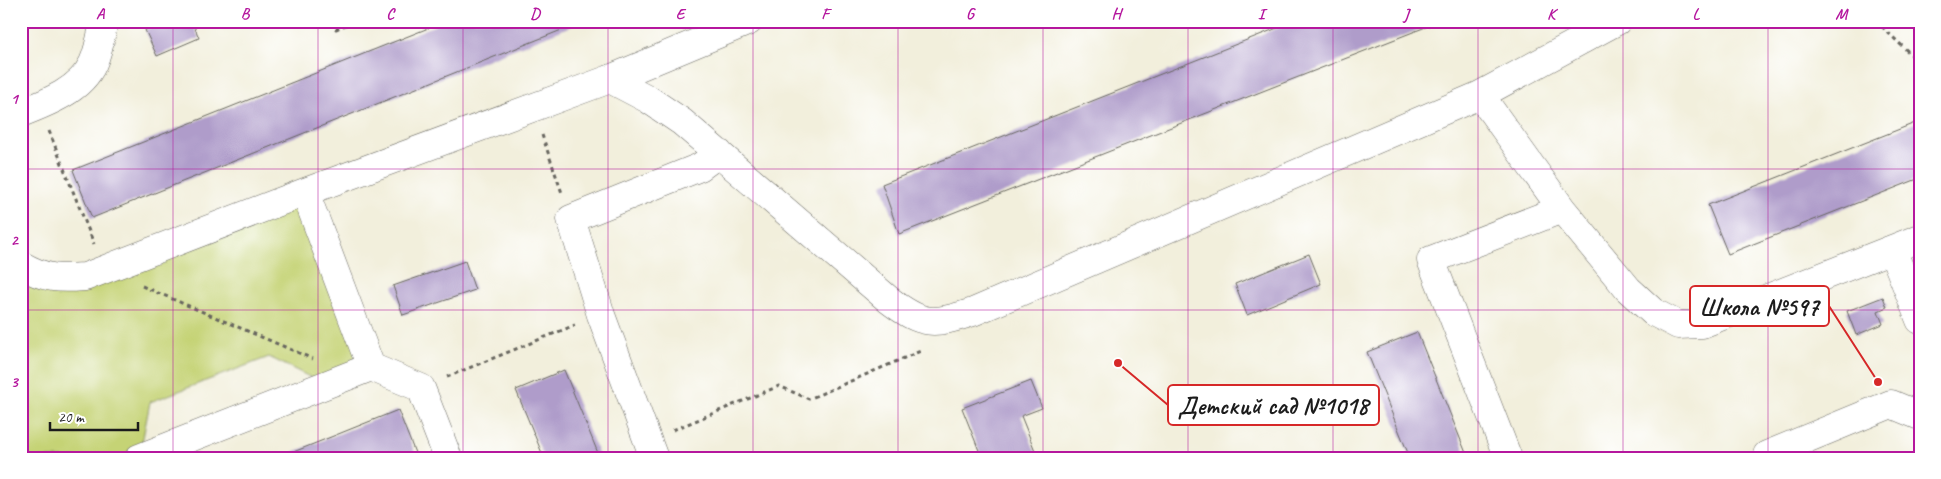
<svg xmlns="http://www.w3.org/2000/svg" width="1941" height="479" viewBox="0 0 1941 479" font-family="Caveat,sans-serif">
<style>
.green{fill:#c5d375;stroke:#707848}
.building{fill:#af9cca}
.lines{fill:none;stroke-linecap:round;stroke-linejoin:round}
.minor-casing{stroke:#67665f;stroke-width:29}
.path{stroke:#67665f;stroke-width:3;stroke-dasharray:4 4;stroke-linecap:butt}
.minor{stroke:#fff;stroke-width:28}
.grid{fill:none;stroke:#b5179e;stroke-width:1;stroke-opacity:0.55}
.leader{fill:none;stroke:#d62828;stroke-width:2}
.callout-dot{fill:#d62828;stroke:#fff;stroke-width:2}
.callout{fill:#fff;stroke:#d62828;stroke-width:2}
.callout-label{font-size:25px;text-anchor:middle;font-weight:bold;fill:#1c1c1c}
.neatline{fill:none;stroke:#b5179e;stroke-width:2}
.grid-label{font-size:16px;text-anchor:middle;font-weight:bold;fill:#b5179e}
</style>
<rect width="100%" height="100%" fill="#fff"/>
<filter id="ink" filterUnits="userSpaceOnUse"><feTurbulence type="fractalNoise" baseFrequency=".02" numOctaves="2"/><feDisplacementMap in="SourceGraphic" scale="10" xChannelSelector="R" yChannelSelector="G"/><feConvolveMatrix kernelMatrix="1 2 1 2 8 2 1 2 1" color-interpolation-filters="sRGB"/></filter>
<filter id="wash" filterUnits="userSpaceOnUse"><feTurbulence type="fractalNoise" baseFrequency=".0096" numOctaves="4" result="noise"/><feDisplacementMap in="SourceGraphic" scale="20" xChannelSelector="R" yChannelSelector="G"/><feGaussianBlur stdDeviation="1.12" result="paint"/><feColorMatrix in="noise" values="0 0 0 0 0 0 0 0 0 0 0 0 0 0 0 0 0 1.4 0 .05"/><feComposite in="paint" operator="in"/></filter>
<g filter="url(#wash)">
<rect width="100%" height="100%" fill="#f2efdc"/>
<path class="green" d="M305,192L371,367L326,385L269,357L150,402L139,458H21V265L60,279Z"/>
<g id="blocks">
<path class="building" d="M164,21H192L199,38L157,56L145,30Z
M446,21H584L92,218L73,170Z
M1295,21H1441L899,234L882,184Z
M1920,121V178L1728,254L1708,205Z
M1309,254L1321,284L1247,315L1235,284Z
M465,261L475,290L403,315L393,286Z
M1883,297L1887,307L1878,311L1883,324L1856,335L1847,311Z
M1417,332L1468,458H1410L1367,352Z
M564,370L600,458H544L516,390Z
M1031,381L1042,408L1021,416L1038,458H982L962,408Z
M398,410L417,458H278L306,447Z"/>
</g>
</g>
<g filter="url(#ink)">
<use href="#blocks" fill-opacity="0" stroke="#67665f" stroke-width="1"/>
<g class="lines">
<g class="minor-casing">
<path id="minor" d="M610,79L749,21
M1480,95L1617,21
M21,113C47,103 81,90 93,63C99,50 101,35 104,21
M305,192L371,367
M1892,249L1920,320
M21,265C45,279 59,279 85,277L305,192L610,79L648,99L682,122L889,300C923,326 933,325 973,312L1480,95L1562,209L1628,289L1653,312L1678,325L1702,324L1920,238
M139,458L371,367L421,388L448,458
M654,458L601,315L571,219L700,167L719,153
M1508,458L1431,260L1562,209
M1766,458L1767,455L1891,404L1920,416"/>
</g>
<path class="path" d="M333,21L336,29L355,21
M1876,21L1920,63
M49,131L94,244
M542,135L562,193
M142,286L313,359
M447,377L575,325
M673,430L779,386L809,399L923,350"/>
<use href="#minor" class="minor"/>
</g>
</g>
<path class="grid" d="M173,21V458M318,21V458M463,21V458M608,21V458M753,21V458M898,21V458M1043,21V458M1188,21V458M1333,21V458M1478,21V458M1623,21V458M1768,21V458M21,169H1920M21,310H1920"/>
<path class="leader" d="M1878 382L1829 306M1118 363L1168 405"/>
<g class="callout-dot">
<circle cx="1878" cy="382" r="5"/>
<circle cx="1118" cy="363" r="5"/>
</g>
<g class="callout">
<rect x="1690" y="286" width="139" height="40" rx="5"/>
<rect x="1168" y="385" width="211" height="40" rx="5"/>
</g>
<g class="callout-label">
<text x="1759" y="315">Школа №597</text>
<text x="1273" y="414">Детский сад №1018</text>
</g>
<rect width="1941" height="479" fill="none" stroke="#fff" stroke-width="55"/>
<path d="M50 422v8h88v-8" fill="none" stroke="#1c1c1c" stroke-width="2.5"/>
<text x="58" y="422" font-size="15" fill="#1c1c1c" stroke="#ffffff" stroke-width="4" paint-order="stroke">20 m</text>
<rect x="28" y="28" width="1886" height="424" class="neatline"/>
<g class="grid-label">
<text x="100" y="19">A</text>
<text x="245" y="19">B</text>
<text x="390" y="19">C</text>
<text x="535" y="19">D</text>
<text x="680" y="19">E</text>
<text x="825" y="19">F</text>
<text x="970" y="19">G</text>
<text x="1116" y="19">H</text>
<text x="1261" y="19">I</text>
<text x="1406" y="19">J</text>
<text x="1551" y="19">K</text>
<text x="1696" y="19">L</text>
<text x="1841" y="19">M</text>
<text x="14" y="104">1</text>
<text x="14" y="245">2</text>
<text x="14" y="387">3</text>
</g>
</svg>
